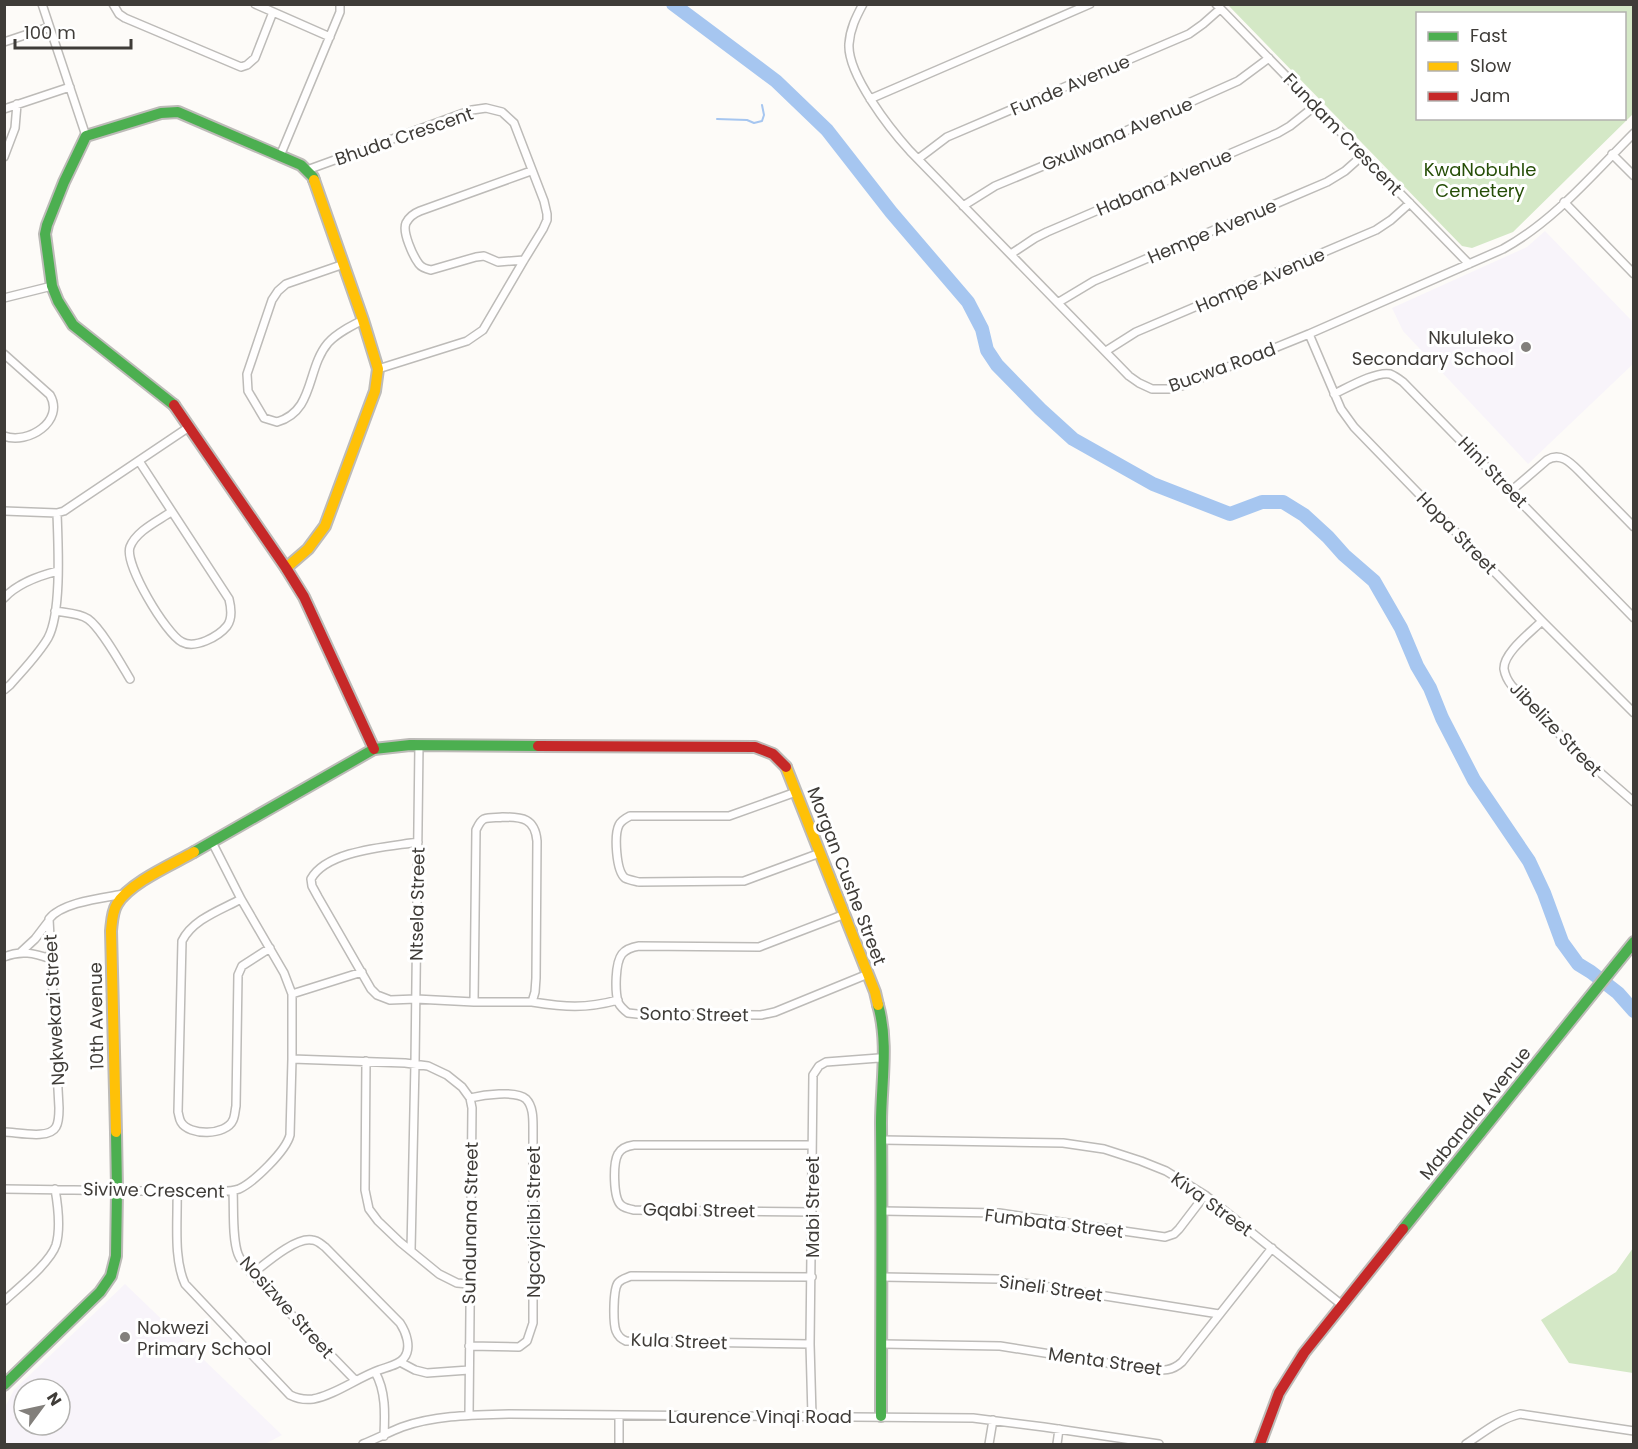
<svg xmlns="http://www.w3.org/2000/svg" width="1638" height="1449" viewBox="0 0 1638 1449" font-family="Poppins,sans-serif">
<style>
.education{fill:#f8f4fa;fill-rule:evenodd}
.green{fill:#d4e8c6;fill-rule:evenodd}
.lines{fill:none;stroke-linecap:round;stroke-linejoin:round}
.stream{stroke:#a6c6f0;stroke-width:2}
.river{stroke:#a6c6f0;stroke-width:14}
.street-casing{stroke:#bdbbb8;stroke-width:10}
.fast-casing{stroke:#bdbbb8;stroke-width:14}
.slow-casing{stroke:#bdbbb8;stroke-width:14}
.jam-casing{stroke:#bdbbb8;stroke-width:14}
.street{stroke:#fffefe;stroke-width:7}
.fast{stroke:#4caf50;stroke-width:10}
.slow{stroke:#ffc107;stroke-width:10}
.jam{stroke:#c62828;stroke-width:10}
.poi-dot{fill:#827f7b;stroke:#fff;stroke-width:2}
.labels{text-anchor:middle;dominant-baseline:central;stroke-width:6;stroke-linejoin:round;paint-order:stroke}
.street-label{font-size:18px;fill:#3f3c38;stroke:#fff}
.park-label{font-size:18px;fill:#264e07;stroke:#fff}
.poi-label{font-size:18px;fill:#3f3c38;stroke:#fff;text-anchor:end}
</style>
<rect width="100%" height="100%" fill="#fdfbf8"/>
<path class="education" d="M1545,231L1633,322V364L1528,464L1403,331L1392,308L1527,247Z
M125,1284L282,1435L265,1444H5V1407L14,1390ZM24,1389H60V1425H24Z"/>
<path class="green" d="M1228,5H1633V114L1513,232L1472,248L1462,246ZM1418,14H1624V118H1418Z
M1633,1248V1373L1569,1363L1541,1320L1616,1272Z"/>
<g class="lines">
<path class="stream" d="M717,119L747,120L754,123L762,121L764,115L762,105"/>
<path class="river" d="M673,4L776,81L827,130L891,212L968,302L982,329L987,350L997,365L1040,409L1073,439L1153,484L1230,514L1262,502H1283L1304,515L1328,537L1344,555L1374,581L1401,628L1417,666L1430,688L1442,718L1474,780L1529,861L1544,893L1562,942L1578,964L1591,972L1618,993L1634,1011"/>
<g class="street-casing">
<path id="street" d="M42,4L86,136
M113,4L119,14L125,18L241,67L247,65L255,58L273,12
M255,4L330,37
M863,4C856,17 850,29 849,44C847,74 890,129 910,151L1129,376L1139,383L1152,389H1169L1181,386L1309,334L1503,249C1554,221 1593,174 1634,133
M1216,4L1469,264
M4,42L49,27
M870,99L1090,4
M4,109L70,87
M1612,154L1634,176
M280,156L340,12V4
M4,157L15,128L17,104
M918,159L947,137L1189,34L1203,24L1220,9
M307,170L472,110L486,108L502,112L514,123L544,201L547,214V220L543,229L524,260L483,330L467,341L378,369
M1564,202L1634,274
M963,206L995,186L1103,141L1238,81L1269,58
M1011,254L1035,238L1047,232L1278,133L1290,126L1315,106
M524,260L498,262L484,256L476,257L431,270C426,269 422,268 419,264C413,256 402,232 406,223C409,217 415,213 420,211L531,171
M344,264L286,284L278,291L272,300L247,374L248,391L264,418L277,422C315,411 306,369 328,343C337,333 351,326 363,320
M4,298L52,286
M1059,302L1094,281L1327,182L1345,171L1363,155
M1309,334L1341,409L1354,427L1542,621L1634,713
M1106,351L1136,332L1376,230L1391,220L1410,203
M4,354L50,395C65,421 28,445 4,436
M1334,394C1347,388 1376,371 1390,374C1395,376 1399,379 1403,382L1634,618
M139,461L229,599C231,607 233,618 227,626C218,637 195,649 182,642C166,634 124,564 130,547C136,531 158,521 171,512
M1511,491L1547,460C1560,452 1570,462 1579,471L1634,527
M4,511L57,513L64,511L189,427
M4,598C18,583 38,576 58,571
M55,611C66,613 79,613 88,619C101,628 121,664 130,679
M1542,621C1531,632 1503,653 1504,669C1505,675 1508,681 1512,686L1580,755L1634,802
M4,690L10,685C23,670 38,655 48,638C62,612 58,543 57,513
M796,792L729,816H630C626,818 621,821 619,825C614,835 616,871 625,878C629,880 635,881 639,882L744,881L820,853
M418,842C388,847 327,850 311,879L312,886L318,897L371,989L377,995L390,1000L416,999L474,1002H532L535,992L536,978L537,841C535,818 522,817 503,817C498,818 490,817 484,819C480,821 478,826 476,830L474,1002
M241,899C221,910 193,919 182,941L178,1112C179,1115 179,1119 181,1122C189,1136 226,1136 233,1120C235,1116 235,1110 236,1106L238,975L242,966L270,948
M845,914L759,947L639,946C633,947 626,949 622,954C615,963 615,991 618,1002C620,1006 624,1010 628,1013L637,1014L761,1015L775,1012L868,974
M21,952L35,939L48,922
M4,957C21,950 34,953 51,959
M292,994L362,972
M532,1002C565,1007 585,1009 618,1000
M292,1059L405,1063L428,1066L447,1075L462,1087L470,1098L472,1108L469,1415
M366,1061L365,1190L369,1209L378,1221L400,1242L439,1274L457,1283L469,1284
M4,1132C17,1132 49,1140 56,1127C59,1122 59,1114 59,1108L49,919C62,902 103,898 124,894
M882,1140L1063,1143L1104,1149L1141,1161L1166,1171L1205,1195L1342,1305
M4,1189L211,1192C220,1191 231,1192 239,1189C254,1182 286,1151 290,1135L292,1059V994L284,973L241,899L212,842
M177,1191C178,1220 173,1258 185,1284L290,1395C298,1399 305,1400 313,1399C335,1395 357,1378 379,1370C387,1367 399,1365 404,1358C412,1348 406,1332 400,1323L325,1247C321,1244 317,1240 312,1240C295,1237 265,1264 252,1274
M233,1191C234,1209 232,1238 238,1254C241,1262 247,1268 252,1274L355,1380
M882,1211L999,1213L1165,1237L1174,1234L1179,1229L1205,1195
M812,1212L634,1210C629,1209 624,1208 621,1205C613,1198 613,1163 618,1154C621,1148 627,1146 634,1145H812
M411,1250L415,1063L419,745
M882,1277L998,1279L1219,1314
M4,1301C18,1288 50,1263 56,1245C61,1228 58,1206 55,1189
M810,1344L626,1341C621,1339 618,1336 616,1331C613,1323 613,1290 618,1283C621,1279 626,1278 631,1276L812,1277
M882,1344L1000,1346L1145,1369C1160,1370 1170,1373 1182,1362L1272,1248
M469,1346L519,1347L527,1341L533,1323V1127C533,1118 533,1106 526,1099C516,1090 483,1095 470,1098
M400,1362L415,1370L427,1373L469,1370
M375,1372C386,1391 385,1414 384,1436
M812,1416L810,1344L813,1075L819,1066L826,1062L879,1058L884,1060
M363,1444C376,1439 389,1432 402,1427C436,1415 473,1415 509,1414L973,1418L1044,1427L1159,1444
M619,1444V1416
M989,1444L993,1420
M1057,1444L1059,1429
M1466,1444C1483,1433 1499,1419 1520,1414L1634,1431"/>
</g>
<g class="fast-casing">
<path id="fast" d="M174,405L73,325L58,301L52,286L45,234L47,225L64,182L86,136L161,113L178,112L301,165L313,177L314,180
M194,852L374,749L410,745L538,746
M878,1005C889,1043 881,1084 881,1123C882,1221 881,1318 881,1416
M1403,1229L1634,942
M4,1385L100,1292L111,1276L116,1256L117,1190L116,1132"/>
</g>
<g class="slow-casing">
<path id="slow" d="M286,568L308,549L325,526L375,391L378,369L363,320L314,180
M786,767L875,992L878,1005
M116,1132L111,931C112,922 112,912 117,904C129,883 173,864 194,852"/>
</g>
<g class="jam-casing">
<path id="jam" d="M174,405L286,568L304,597L374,749
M538,746L755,747L773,754L786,767
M1260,1444L1279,1393L1304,1353L1403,1229"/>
</g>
<use href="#street" class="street"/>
<use href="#fast" class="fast"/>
<use href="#slow" class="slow"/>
<use href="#jam" class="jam"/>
</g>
<g class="poi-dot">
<circle cx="1526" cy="347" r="6"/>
<circle cx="125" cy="1337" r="6"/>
</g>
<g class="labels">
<g class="street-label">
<text transform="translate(1070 85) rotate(-23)">Funde Avenue</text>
<text transform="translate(1117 134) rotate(-23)">Gxulwana Avenue</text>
<text transform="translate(1343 134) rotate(46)">Fundam Crescent</text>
<text transform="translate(404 136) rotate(-19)">Bhuda Crescent</text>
<text transform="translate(1164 182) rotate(-23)">Habana Avenue</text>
<text transform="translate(1212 231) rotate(-23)">Hempe Avenue</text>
<text transform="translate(1260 280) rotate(-23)">Hompe Avenue</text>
<text transform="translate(1222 367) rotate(-20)">Bucwa Road</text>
<text transform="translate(1493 472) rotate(46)">Hini Street</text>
<text transform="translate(1457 533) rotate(46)">Hopa Street</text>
<text transform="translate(1556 729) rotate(46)">Jibelize Street</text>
<text transform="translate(847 876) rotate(69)">Morgan Cushe Street</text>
<text transform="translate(417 904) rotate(-89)">Ntsela Street</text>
<text transform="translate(54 1010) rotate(-93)">Ngkwekazi Street</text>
<text transform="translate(694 1014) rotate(1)">Sonto Street</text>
<text transform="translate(96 1016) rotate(-91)">10th Avenue</text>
<text transform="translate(1475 1113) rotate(-51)">Mabandla Avenue</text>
<text transform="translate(154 1190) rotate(1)">Siviwe Crescent</text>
<text transform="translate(1212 1204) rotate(36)">Kiva Street</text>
<text transform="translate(812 1207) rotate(-90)">Mabi Street</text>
<text transform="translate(699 1210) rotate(1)">Gqabi Street</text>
<text transform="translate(533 1222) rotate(-90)">Ngcayicibi Street</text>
<text transform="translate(470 1223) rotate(-89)">Sundunana Street</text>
<text transform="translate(1054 1223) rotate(7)">Fumbata Street</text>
<text transform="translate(1051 1288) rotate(8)">Sineli Street</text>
<text transform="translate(287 1307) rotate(48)">Nosizwe Street</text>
<text transform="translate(679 1341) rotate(2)">Kula Street</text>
<text transform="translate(1105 1361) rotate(8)">Menta Street</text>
<text x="760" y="1416">Laurence Vinqi Road</text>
</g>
<g class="park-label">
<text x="1480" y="169">KwaNobuhle<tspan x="1480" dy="21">Cemetery</tspan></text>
</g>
<g class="poi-label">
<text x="1514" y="337">Nkululeko<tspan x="1514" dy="21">Secondary School</tspan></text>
<text x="137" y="1327" text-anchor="start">Nokwezi<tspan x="137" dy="21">Primary School</tspan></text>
</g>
</g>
<rect width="1638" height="1449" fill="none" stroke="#3f3c38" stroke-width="12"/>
<rect x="1416" y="12" width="210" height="108" fill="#ffffff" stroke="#b2b1af" stroke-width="1.5"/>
<rect x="1428" y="32" width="30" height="9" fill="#4caf50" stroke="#b2b1af" stroke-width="1.5"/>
<text x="1470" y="42" font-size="18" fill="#3f3c38">Fast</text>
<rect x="1428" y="62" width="30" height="9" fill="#ffc107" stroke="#b2b1af" stroke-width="1.5"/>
<text x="1470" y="72" font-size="18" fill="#3f3c38">Slow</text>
<rect x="1428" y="92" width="30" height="9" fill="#c62828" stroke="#b2b1af" stroke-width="1.5"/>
<text x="1470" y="102" font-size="18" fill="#3f3c38">Jam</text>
<g transform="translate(42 1407) rotate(57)"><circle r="28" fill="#ffffff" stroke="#b2b1af" stroke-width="1.5"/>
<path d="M0-4.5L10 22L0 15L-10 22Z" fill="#827f7b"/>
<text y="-9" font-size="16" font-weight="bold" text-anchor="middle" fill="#3f3c38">N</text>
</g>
<path d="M15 39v9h116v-9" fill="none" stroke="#3f3c38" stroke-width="3"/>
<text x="24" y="39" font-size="18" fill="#3f3c38" stroke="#ffffff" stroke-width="4.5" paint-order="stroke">100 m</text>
</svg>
